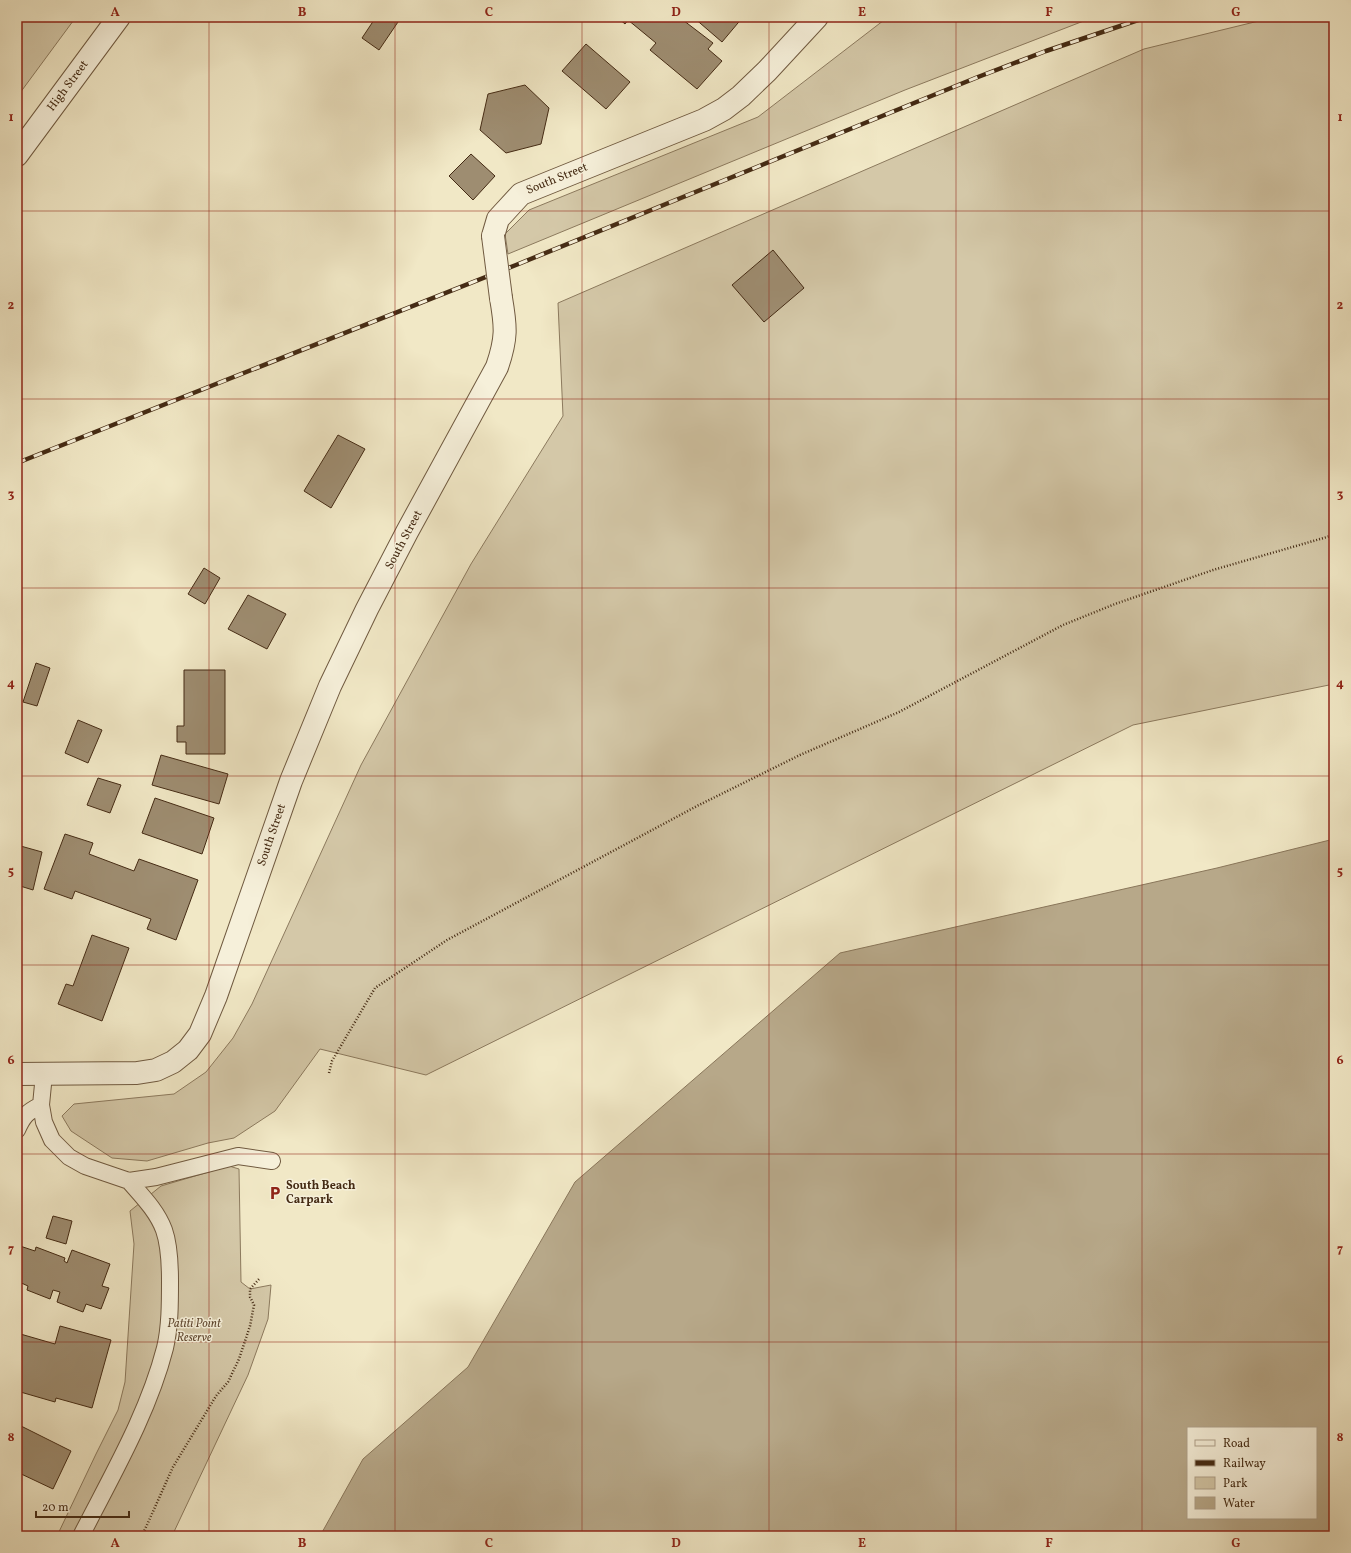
<svg xmlns="http://www.w3.org/2000/svg" width="1351" height="1553" viewBox="0 0 1351 1553" font-family="Vollkorn,serif">
<style>
.green{fill:#d4c8a8;stroke:#8c7a5e}
.water{fill:#b7a889;stroke:#89765a;fill-rule:evenodd}
.building{fill:#9e8d71;stroke:#452b14}
.lines{fill:none;stroke-linecap:round;stroke-linejoin:round}
.service-casing{stroke:#705a40;stroke-width:18}
.minor-casing{stroke:#705a40;stroke-width:24}
.path{stroke:#452b14;stroke-width:2.5;stroke-dasharray:1 2;stroke-linecap:butt}
.service{stroke:#f6f0da;stroke-width:16}
.minor{stroke:#f6f0da;stroke-width:22}
.rail-casing{stroke:#452b14;stroke-width:4.5}
.rail{stroke:#f6f0da;stroke-width:3;stroke-dasharray:9;stroke-linecap:butt}
.minor-bridge-casing{stroke:#705a40;stroke-width:24;stroke-linecap:butt}
.minor-bridge{stroke:#f6f0da;stroke-width:22}
.grid{fill:none;stroke:#8f2418;stroke-width:1;stroke-opacity:0.55}
.labels{text-anchor:middle;dominant-baseline:central;stroke-width:3;stroke-linejoin:round;paint-order:stroke}
.street-label{font-size:12px;fill:#452b14;stroke:#f6f0da}
.poi-label{font-size:12px;font-weight:bold;fill:#452b14;stroke:#f6f0da;text-anchor:start}
.park-label{font-size:12px;font-style:italic;fill:#624a32;stroke:#f6f0da}
.neatline{fill:none;stroke:#8f2418;stroke-width:1.5}
.grid-label{font-size:13px;text-anchor:middle;font-weight:bold;fill:#8f2418}
</style>
<rect width="100%" height="100%" fill="#f1e8c6"/>
<filter id="stains"><feTurbulence type="fractalNoise" baseFrequency=".005" numOctaves="4"/><feColorMatrix values="0 0 0 0 .2 0 0 0 0 .09 0 0 0 0 .02 0 0 0 .5 -.17"/></filter>
<radialGradient id="worn" r=".72"><stop offset=".6" stop-color="#630" stop-opacity="0"/><stop offset="1" stop-color="#630" stop-opacity=".3"/></radialGradient>
<path class="green" d="M17,17H76L17,97Z
M888,17H1094L905,90L508,254L505,234L529,210L758,117Z
M1275,17H1334V684L1133,725L426,1075L320,1049L275,1111L234,1138L208,1143L147,1161L112,1158L71,1131L62,1116L74,1104L174,1094L206,1072L233,1038L252,1004L361,765L471,564L563,416L558,303L1144,49Z
M229,1166L239,1169L241,1282L250,1289L271,1285L268,1319L248,1375L172,1536H57L96,1454L118,1410L125,1382L134,1244L130,1211L161,1186Z"/>
<path class="water" d="M1334,839V1536H320L363,1459L468,1367L575,1182L840,953L1217,868ZM1188,1428H1316V1518H1188Z"/>
<path class="building" d="M376,17H390L398,22L379,50L362,38Z
M617,17H679L713,43L708,49L722,61L697,89L650,50L656,43L628,20L625,24Z
M693,17H743L722,42Z
M586,44L630,82L606,109L562,71Z
M525,85L549,108L541,144L506,153L480,130L488,94Z
M471,154L495,176L473,200L449,176Z
M773,250L804,288L764,322L732,285Z
M338,435L365,449L331,508L304,491Z
M204,568L220,578L205,604L188,594Z
M248,595L286,614L267,649L228,629Z
M36,663L50,668L37,706L23,702Z
M184,670H225V754H186V742H177V726H184Z
M78,720L102,730L88,763L65,753Z
M161,755L228,774L219,804L152,785Z
M98,778L121,785L110,813L87,805Z
M155,798L214,818L202,854L142,833Z
M65,834L93,843L89,854L134,871L139,859L198,880L176,940L147,929L151,919L75,891L72,899L44,889Z
M17,845L42,852L33,890L17,885Z
M92,935L129,948L102,1021L58,1004L66,984L73,986Z
M53,1216L72,1221L66,1244L46,1238Z
M17,1245L35,1251L36,1247L65,1258L64,1261L67,1263L72,1250L110,1264L102,1286L109,1288L101,1309L86,1304L83,1312L57,1302L60,1292L53,1290L50,1299L27,1290L28,1286L17,1281Z
M60,1326L111,1340L92,1408L56,1398L55,1402L17,1391V1333L55,1344Z
M17,1424L71,1451L53,1489L17,1472Z"/>
<g class="lines">
<g class="service-casing">
<path id="service" d="M44,1074L41,1105L44,1122L52,1140L69,1157L85,1166L129,1181L156,1177L238,1156L272,1161
M17,1130C23,1116 27,1112 41,1105
M81,1536C112,1475 148,1414 165,1348C170,1327 170,1303 170,1281C170,1266 169,1244 164,1230C157,1211 142,1196 129,1181"/>
</g>
<g class="minor-casing">
<path id="minor" d="M17,155L119,17
M493,236L498,219L521,194L704,120L724,109L741,96L767,71L817,17
M17,1074L137,1073L156,1070L173,1062L188,1050L200,1034L216,996L291,781L330,686L367,609L407,532L497,367C507,338 506,327 501,298"/>
</g>
<path class="path" d="M329,1073L332,1061L375,988L447,940L697,806L800,755L899,712L1063,625L1115,604L1213,570L1334,535
M142,1536L173,1467L216,1396L228,1382L239,1359L250,1326L254,1305L250,1297V1289L260,1278"/>
<use href="#service" class="service"/>
<use href="#minor" class="minor"/>
<g class="rail-casing">
<path id="rail" d="M17,463L516,265L978,77L1046,51L1147,17"/>
</g>
<use href="#rail" class="rail"/>
<g class="minor-bridge-casing">
<path id="minor-bridge" d="M493,236L501,298"/>
</g>
<use href="#minor-bridge" class="minor-bridge"/>
</g>
<path class="grid" d="M209,17V1536M395,17V1536M582,17V1536M769,17V1536M956,17V1536M1142,17V1536M17,211H1334M17,399H1334M17,588H1334M17,776H1334M17,965H1334M17,1154H1334M17,1342H1334"/>
<defs>
<g id="parking-bare" transform="scale(1.08)"><path d="M-3.5-5.5H1a3.5 3.5 0 0 1 0 7H-1V5.5H-3.5ZM-1-3.4V-.6H.8a1.4 1.4 0 0 0 0-2.8Z" fill="#8f2418" stroke="#f6f0da" stroke-width="2.5" paint-order="stroke"/></g>
</defs>
<g fill-rule="evenodd">
<use href="#parking-bare" x="275" y="1193"/>
</g>
<g class="labels">
<g class="street-label">
<text transform="translate(68 86) rotate(-53)">High Street</text>
<text transform="translate(557 179) rotate(-22)">South Street</text>
<text transform="translate(404 540) rotate(-62)">South Street</text>
<text transform="translate(272 835) rotate(-71)">South Street</text>
</g>
<g class="poi-label">
<text x="286" y="1186">South Beach<tspan x="286" dy="14">Carpark</tspan></text>
</g>
<g class="park-label">
<text x="194" y="1324">Patiti Point<tspan x="194" dy="14">Reserve</tspan></text>
</g>
</g>
<rect width="1351" height="1553" fill="none" stroke="#f1e8c6" stroke-width="44"/>
<rect x="1187" y="1427" width="130" height="92" fill="#f6f0da" stroke="#afa18b"/>
<rect x="1195" y="1440" width="20" height="6" fill="#f6f0da" stroke="#afa18b"/>
<text x="1223" y="1447" font-size="12" fill="#452b14">Road</text>
<rect x="1195" y="1460" width="20" height="6" fill="#452b14" stroke="#afa18b"/>
<text x="1223" y="1467" font-size="12" fill="#452b14">Railway</text>
<rect x="1195" y="1477" width="20" height="12" fill="#d4c8a8" stroke="#afa18b"/>
<text x="1223" y="1487" font-size="12" fill="#452b14">Park</text>
<rect x="1195" y="1497" width="20" height="12" fill="#b7a889" stroke="#afa18b"/>
<text x="1223" y="1507" font-size="12" fill="#452b14">Water</text>
<path d="M36 1511v6h93v-6" fill="none" stroke="#452b14" stroke-width="2"/>
<text x="42" y="1511" font-size="12" fill="#452b14" stroke="#f6f0da" stroke-width="3" paint-order="stroke">20 m</text>
<rect x="22" y="22" width="1307" height="1509" class="neatline"/>
<g class="grid-label">
<text x="115" y="16">A</text>
<text x="302" y="16">B</text>
<text x="489" y="16">C</text>
<text x="676" y="16">D</text>
<text x="862" y="16">E</text>
<text x="1049" y="16">F</text>
<text x="1236" y="16">G</text>
<text x="11" y="121">1</text>
<text x="1340" y="121">1</text>
<text x="11" y="309">2</text>
<text x="1340" y="309">2</text>
<text x="11" y="498">3</text>
<text x="1340" y="498">3</text>
<text x="11" y="687">4</text>
<text x="1340" y="687">4</text>
<text x="11" y="875">5</text>
<text x="1340" y="875">5</text>
<text x="11" y="1064">6</text>
<text x="1340" y="1064">6</text>
<text x="11" y="1253">7</text>
<text x="1340" y="1253">7</text>
<text x="11" y="1441">8</text>
<text x="1340" y="1441">8</text>
<text x="115" y="1547">A</text>
<text x="302" y="1547">B</text>
<text x="489" y="1547">C</text>
<text x="676" y="1547">D</text>
<text x="862" y="1547">E</text>
<text x="1049" y="1547">F</text>
<text x="1236" y="1547">G</text>
</g>
<rect width="100%" height="100%" filter="url(#stains)"/>
<rect width="100%" height="100%" fill="url(#worn)"/>
</svg>
